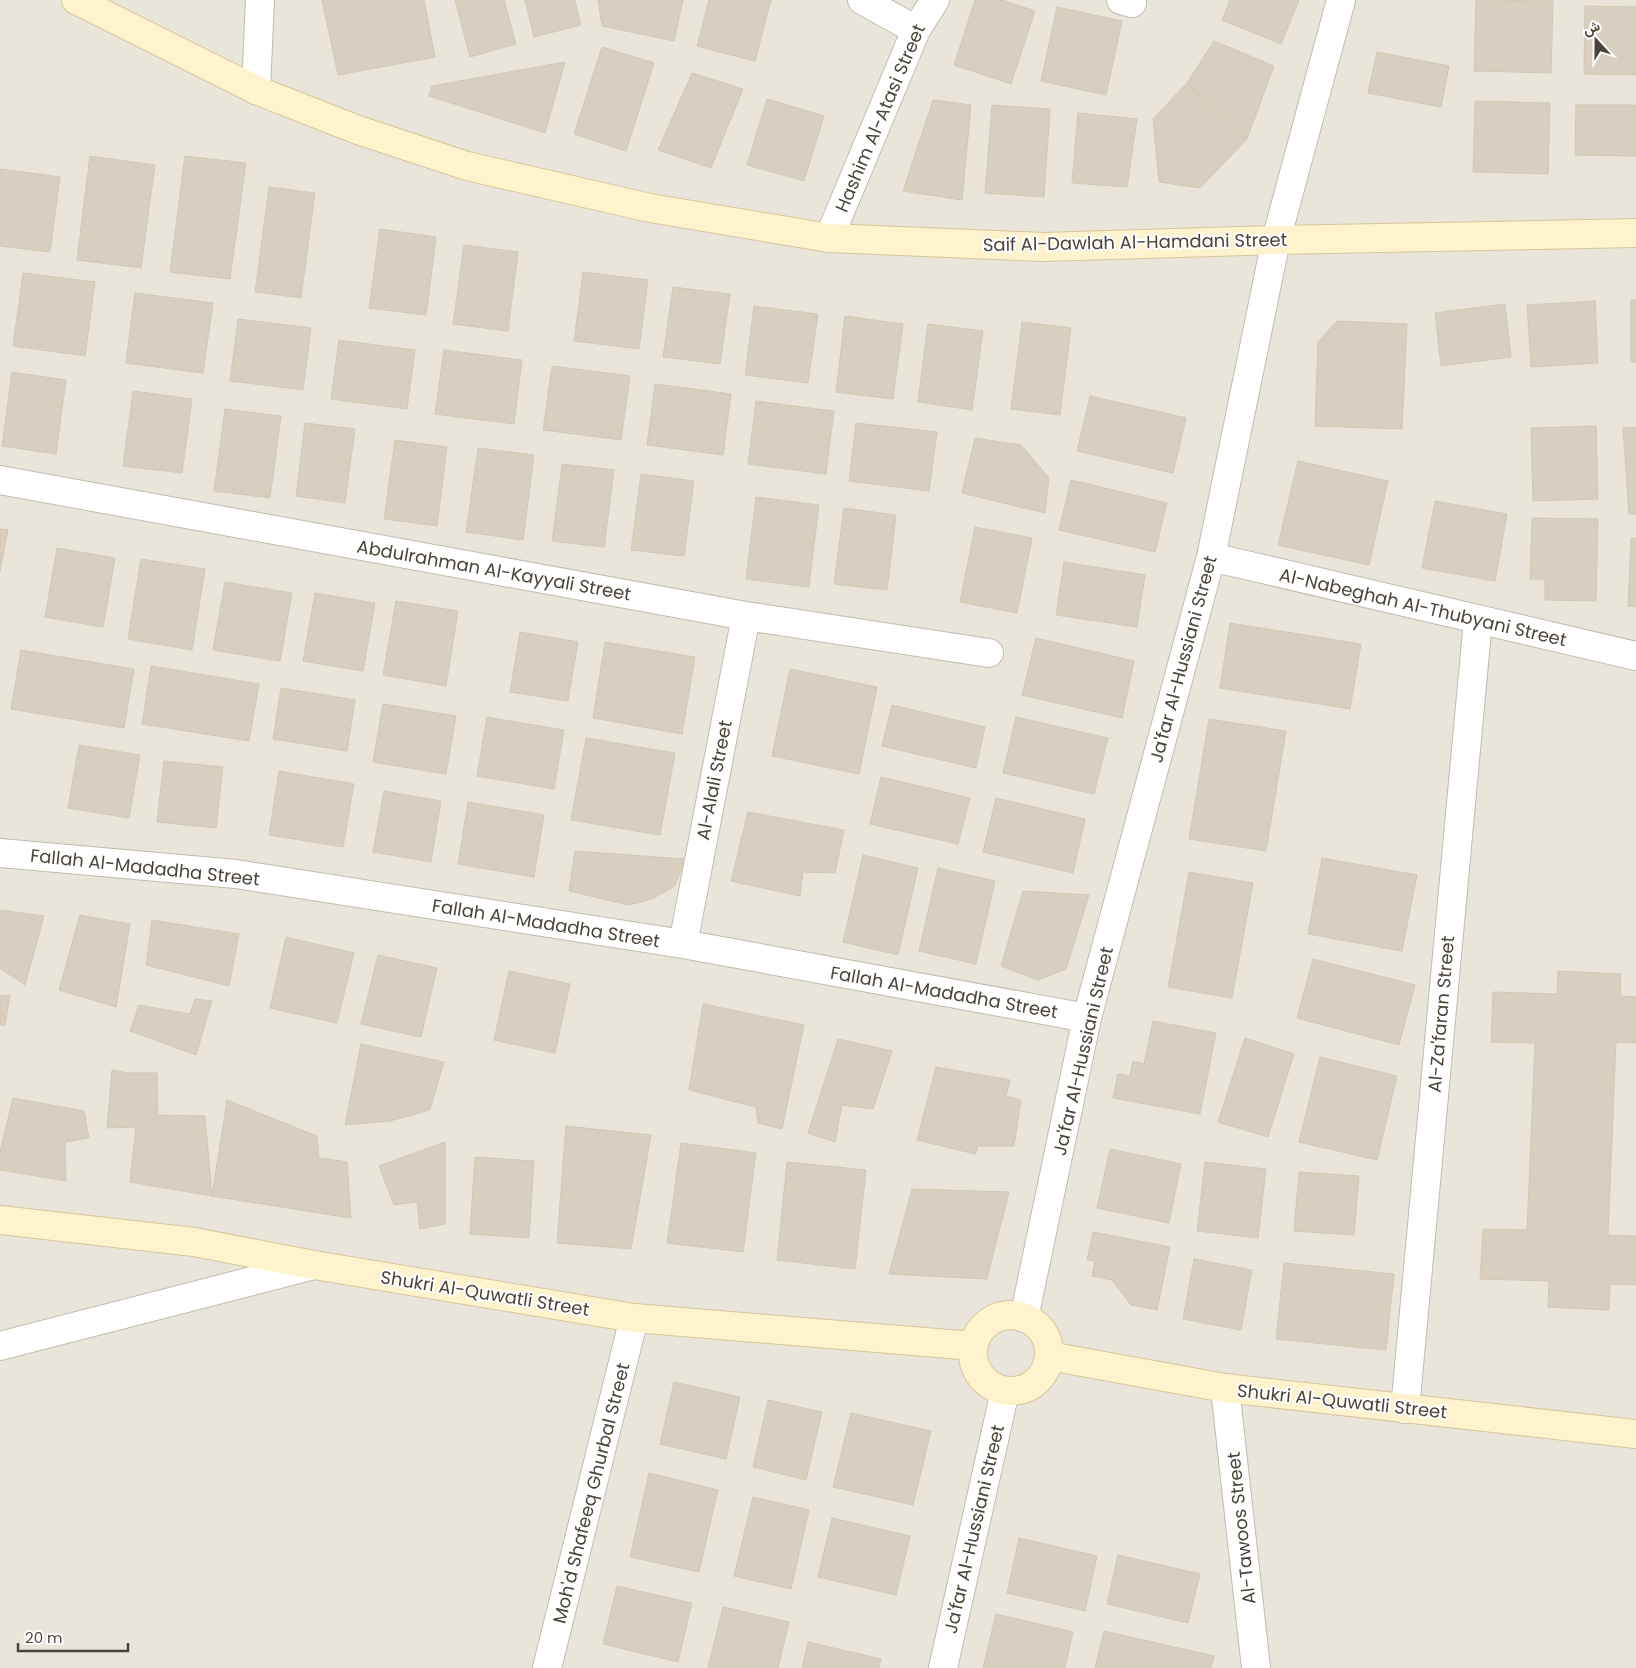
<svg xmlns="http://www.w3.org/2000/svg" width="1636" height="1668" viewBox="0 0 1636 1668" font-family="Poppins,Vazirmatn,sans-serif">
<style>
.residential{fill:#eae5da}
.building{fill:#d8cfc1;stroke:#d3c7b4}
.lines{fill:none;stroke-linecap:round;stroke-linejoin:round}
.street-casing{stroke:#c2bbae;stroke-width:30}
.secondary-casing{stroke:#d6c79b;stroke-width:30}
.street{stroke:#fff;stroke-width:28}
.secondary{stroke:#fff3cd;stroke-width:28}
.labels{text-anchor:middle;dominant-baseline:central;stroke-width:4;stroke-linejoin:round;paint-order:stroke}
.street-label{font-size:18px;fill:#4b4439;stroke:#fff}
</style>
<rect width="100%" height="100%" fill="#f6f3ec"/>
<path class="residential" d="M0,0H1636V1668H0Z"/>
<path class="building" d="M322,0H424L435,57L338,75Z
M455,0H504L516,44L470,57Z
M525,0H575L581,25L534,37Z
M598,0H683L674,41L602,26Z
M709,0H771L755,61L697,46Z
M975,0H1002L1035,11L1011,84L954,65Z
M1230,0H1299L1281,44L1222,20Z
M1476,0L1553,1L1551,73L1474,71Z
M1585,6L1636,7V75L1584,74Z
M1057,7L1122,21L1106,95L1041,81Z
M1214,41L1274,66L1247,139L1187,83Z
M602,47L654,63L626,151L574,134Z
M1377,52L1449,66L1441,107L1368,93Z
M565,62L545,133L429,96L432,86Z
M692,73L743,89L711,168L658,150Z
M1187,83L1247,139L1200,188L1159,182L1153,119Z
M767,99L824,116L804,181L747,165Z
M933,100L971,105L962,200L903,191Z
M1475,101L1550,103L1548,174L1473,172Z
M992,105L1050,109L1044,197L985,193Z
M1576,105H1636V156L1575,155Z
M1078,113L1137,119L1127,187L1072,183Z
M90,156L155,165L141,268L77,260Z
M185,156L246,163L230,279L170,272Z
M0,169L60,177L50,252L0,246Z
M269,187L315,193L301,298L255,292Z
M380,229L436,237L426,315L369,308Z
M464,245L518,252L508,331L453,324Z
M583,272L648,280L639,349L574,341Z
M23,273L95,282L85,356L13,346Z
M673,287L730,294L720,364L663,357Z
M135,293L213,303L203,373L126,363Z
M1631,300H1636V362H1631Z
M1595,301L1598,363L1531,367L1527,305Z
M1505,304L1511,357L1441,366L1435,313Z
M754,306L818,314L808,383L745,375Z
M845,316L903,324L893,399L836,392Z
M238,319L311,328L303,390L230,381Z
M1337,321L1407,324L1402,429L1315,426L1318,342Z
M1022,322L1071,328L1060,415L1011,409Z
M928,324L983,331L972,410L918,402Z
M339,340L415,350L407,409L331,399Z
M444,350L522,360L514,424L435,414Z
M552,366L630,376L621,440L543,430Z
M12,372L66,380L56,454L2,446Z
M655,384L731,394L723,455L647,445Z
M133,391L192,399L182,473L123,466Z
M1090,396L1186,418L1173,473L1077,451Z
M756,401L834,411L826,474L748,464Z
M225,409L281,416L270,498L214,491Z
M305,423L355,429L345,503L296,496Z
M856,423L937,432L929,491L849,481Z
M1596,426L1598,499L1533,501L1531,428Z
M1636,427V514H1629L1623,428Z
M975,438L1021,445L1049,478L1045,513L962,493Z
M395,440L447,447L437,526L384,519Z
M478,448L534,455L523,540L466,532Z
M1298,461L1388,481L1369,565L1278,545Z
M562,464L614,470L604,547L552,541Z
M641,474L694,481L684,556L631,550Z
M1071,480L1167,503L1155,552L1059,530Z
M756,497L819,505L809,587L746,579Z
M1435,501L1507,514L1495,581L1422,568Z
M844,508L896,515L887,590L834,584Z
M1532,518L1598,519L1596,601L1545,600V579H1530Z
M975,527L1032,538L1017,613L960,602Z
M0,529L8,530L0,571Z
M1631,538H1636V607L1628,606Z
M57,548L115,558L103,627L45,617Z
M141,559L205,569L192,650L128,639Z
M1064,562L1145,575L1137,627L1056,615Z
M225,582L292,593L280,661L213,650Z
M315,593L375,603L363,671L303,661Z
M396,601L458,611L446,686L383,675Z
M1230,623L1361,644L1350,709L1220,688Z
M520,632L578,642L568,701L510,692Z
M1036,638L1134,661L1122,718L1022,695Z
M605,642L695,657L682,734L593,718Z
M21,650L134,669L124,728L11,709Z
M151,666L259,684L249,741L142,724Z
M790,669L877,687L859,774L772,756Z
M281,688L355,700L347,751L273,739Z
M383,704L456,716L446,774L373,762Z
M892,705L985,727L976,768L882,746Z
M487,717L564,730L554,789L477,776Z
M1016,717L1108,738L1094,794L1003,773Z
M1209,719L1286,731L1266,851L1189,839Z
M586,738L675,753L660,835L571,820Z
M79,745L140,755L129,818L68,808Z
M164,761L223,767L216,828L157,822Z
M279,771L354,784L343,847L269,835Z
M881,777L970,798L958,844L870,824Z
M384,791L441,801L431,862L373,852Z
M996,798L1085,819L1073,873L983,852Z
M468,802L544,815L534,877L458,864Z
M748,812L844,830L835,873L803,872L800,896L731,881Z
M575,851L685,859L675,886L652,899L629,905L569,891Z
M863,855L918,868L898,955L843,942Z
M1322,858L1417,875L1402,951L1308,934Z
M938,868L995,881L976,964L919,951Z
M1189,872L1253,883L1232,998L1168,987Z
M1023,891L1089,895L1066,969L1038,980L1001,966Z
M0,910L44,916L25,985L0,968Z
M80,915L130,924L116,1007L59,990Z
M152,920L239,934L229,986L146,965Z
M286,937L354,953L337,1023L270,1008Z
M378,955L437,968L421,1037L361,1024Z
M1313,959L1415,985L1399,1045L1297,1018Z
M509,971L570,984L555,1053L494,1040Z
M1558,971L1621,974L1620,996L1636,997V1043L1616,1042L1608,1235L1636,1236V1285L1610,1284L1609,1310L1548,1307L1549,1281L1480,1279L1483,1229L1527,1230L1535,1043L1491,1042L1493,992L1557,994Z
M10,995L5,1025H0V996Z
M195,999L212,1001L196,1055L130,1031L139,1005L190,1014Z
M703,1004L804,1025L782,1129L758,1123L756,1107L689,1090Z
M1153,1021L1216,1033L1200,1114L1113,1098L1118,1074L1130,1076L1133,1061L1144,1064Z
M1245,1038L1294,1054L1268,1137L1218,1122Z
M838,1039L892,1051L873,1109L842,1105L835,1142L808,1133Z
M361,1044L444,1062L430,1110L390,1121L345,1125Z
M1320,1057L1397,1076L1377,1160L1299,1142Z
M936,1067L1010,1080L1006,1096L1021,1100L1014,1146H978L975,1154L917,1140Z
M112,1070L128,1073H157L158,1115L205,1116L212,1196L130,1182L136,1127L107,1128Z
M13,1098L84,1111L89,1138L65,1142L66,1181L0,1170V1152Z
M227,1100L317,1136L319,1158L347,1162L351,1218L212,1196Z
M566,1126L651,1135L631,1249L557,1243Z
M445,1142V1224L420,1229L417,1202L394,1205L379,1166Z
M681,1143L756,1153L743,1252L667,1243Z
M1110,1149L1181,1164L1169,1223L1097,1208Z
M475,1157L534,1161L529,1238L470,1234Z
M787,1162L866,1170L855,1269L777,1260Z
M1205,1162L1266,1169L1258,1238L1197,1231Z
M1299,1172L1359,1176L1354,1235L1294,1231Z
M912,1189L1009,1192L987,1279L889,1274Z
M1093,1232L1170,1247L1157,1310L1131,1305L1112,1280L1092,1276L1095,1261L1087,1260Z
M1194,1259L1252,1270L1241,1330L1183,1319Z
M1284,1263L1394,1274L1386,1350L1276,1339Z
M674,1382L740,1397L726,1459L660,1444Z
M768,1400L822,1412L806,1480L753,1467Z
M851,1413L931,1431L913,1505L833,1487Z
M649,1473L718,1490L699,1572L630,1557Z
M753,1497L809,1510L791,1589L734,1576Z
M832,1518L910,1536L896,1595L818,1577Z
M1019,1538L1097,1556L1085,1611L1007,1593Z
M1118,1555L1200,1574L1188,1623L1107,1604Z
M617,1586L692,1603L678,1662L603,1644Z
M723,1607L789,1622L778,1668H708Z
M996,1614L1073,1632L1065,1668H983Z
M1104,1631L1214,1656L1211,1668H1095Z
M808,1642L881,1659L879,1668H802Z"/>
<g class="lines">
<g class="street-casing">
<path id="street" d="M862,0L916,30
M1121,0L1132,3
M256,90L260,0
M829,238L916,30L935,0
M0,480L746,616L989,653
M1211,557L1636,656
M0,853L236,874L683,944L1087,1018
M683,944L746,616
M1024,1318L1087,1018L1211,557L1276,240L1341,0
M0,1346L314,1265
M1225,1388L1256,1668
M1405,1409L1478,620
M547,1668L634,1318
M943,1668L1005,1391"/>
</g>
<g class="secondary-casing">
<path id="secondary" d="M76,0L256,90L358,130L467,166L650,208L829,238L1043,247L1276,240L1636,233
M0,1220L194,1242L314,1265L634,1318L973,1346
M973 1353a38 38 0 1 1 76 0a38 38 0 1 1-76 0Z
M1049,1356L1225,1388L1636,1434"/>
</g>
<use href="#street" class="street"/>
<use href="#secondary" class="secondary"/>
</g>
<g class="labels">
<g class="street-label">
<text transform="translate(880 118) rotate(-67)">Hashim Al-Atasi Street</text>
<text transform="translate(1135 242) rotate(-1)">Saif Al-Dawlah Al-Hamdani Street</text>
<text transform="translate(494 570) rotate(10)">Abdulrahman Al-Kayyali Street</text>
<text transform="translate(1423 607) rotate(13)">Al-Nabeghah Al-Thubyani Street</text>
<text transform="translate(1183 659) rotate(-75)">Ja'far Al-Hussiani Street</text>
<text transform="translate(714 780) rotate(-79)">Al-Alali Street</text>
<text transform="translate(145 867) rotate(6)">Fallah Al-Madadha Street</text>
<text transform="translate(546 923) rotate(9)">Fallah Al-Madadha Street</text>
<text transform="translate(944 992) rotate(10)">Fallah Al-Madadha Street</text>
<text transform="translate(1441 1014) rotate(-85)">Al-Za'faran Street</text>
<text transform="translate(1083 1051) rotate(-77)">Ja'far Al-Hussiani Street</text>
<text transform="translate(485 1293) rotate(9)">Shukri Al-Quwatli Street</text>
<text transform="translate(1342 1401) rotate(6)">Shukri Al-Quwatli Street</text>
<text transform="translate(591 1493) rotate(-76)">Moh'd Shafeeq Ghurbal Street</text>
<text transform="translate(1241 1528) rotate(-96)">Al-Tawoos Street</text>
<text transform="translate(974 1529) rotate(-77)">Ja'far Al-Hussiani Street</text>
</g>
</g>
<g transform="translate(1596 40) rotate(339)" stroke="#ffffff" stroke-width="4" paint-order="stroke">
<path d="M0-4L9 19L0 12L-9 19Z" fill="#4b4439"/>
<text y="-8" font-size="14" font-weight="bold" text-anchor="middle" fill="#4b4439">ش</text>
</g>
<path d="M18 1643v8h110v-8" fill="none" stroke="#4b4439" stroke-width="2.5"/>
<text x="25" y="1643" font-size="15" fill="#4b4439" stroke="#ffffff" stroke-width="4" paint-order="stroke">20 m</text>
</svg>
